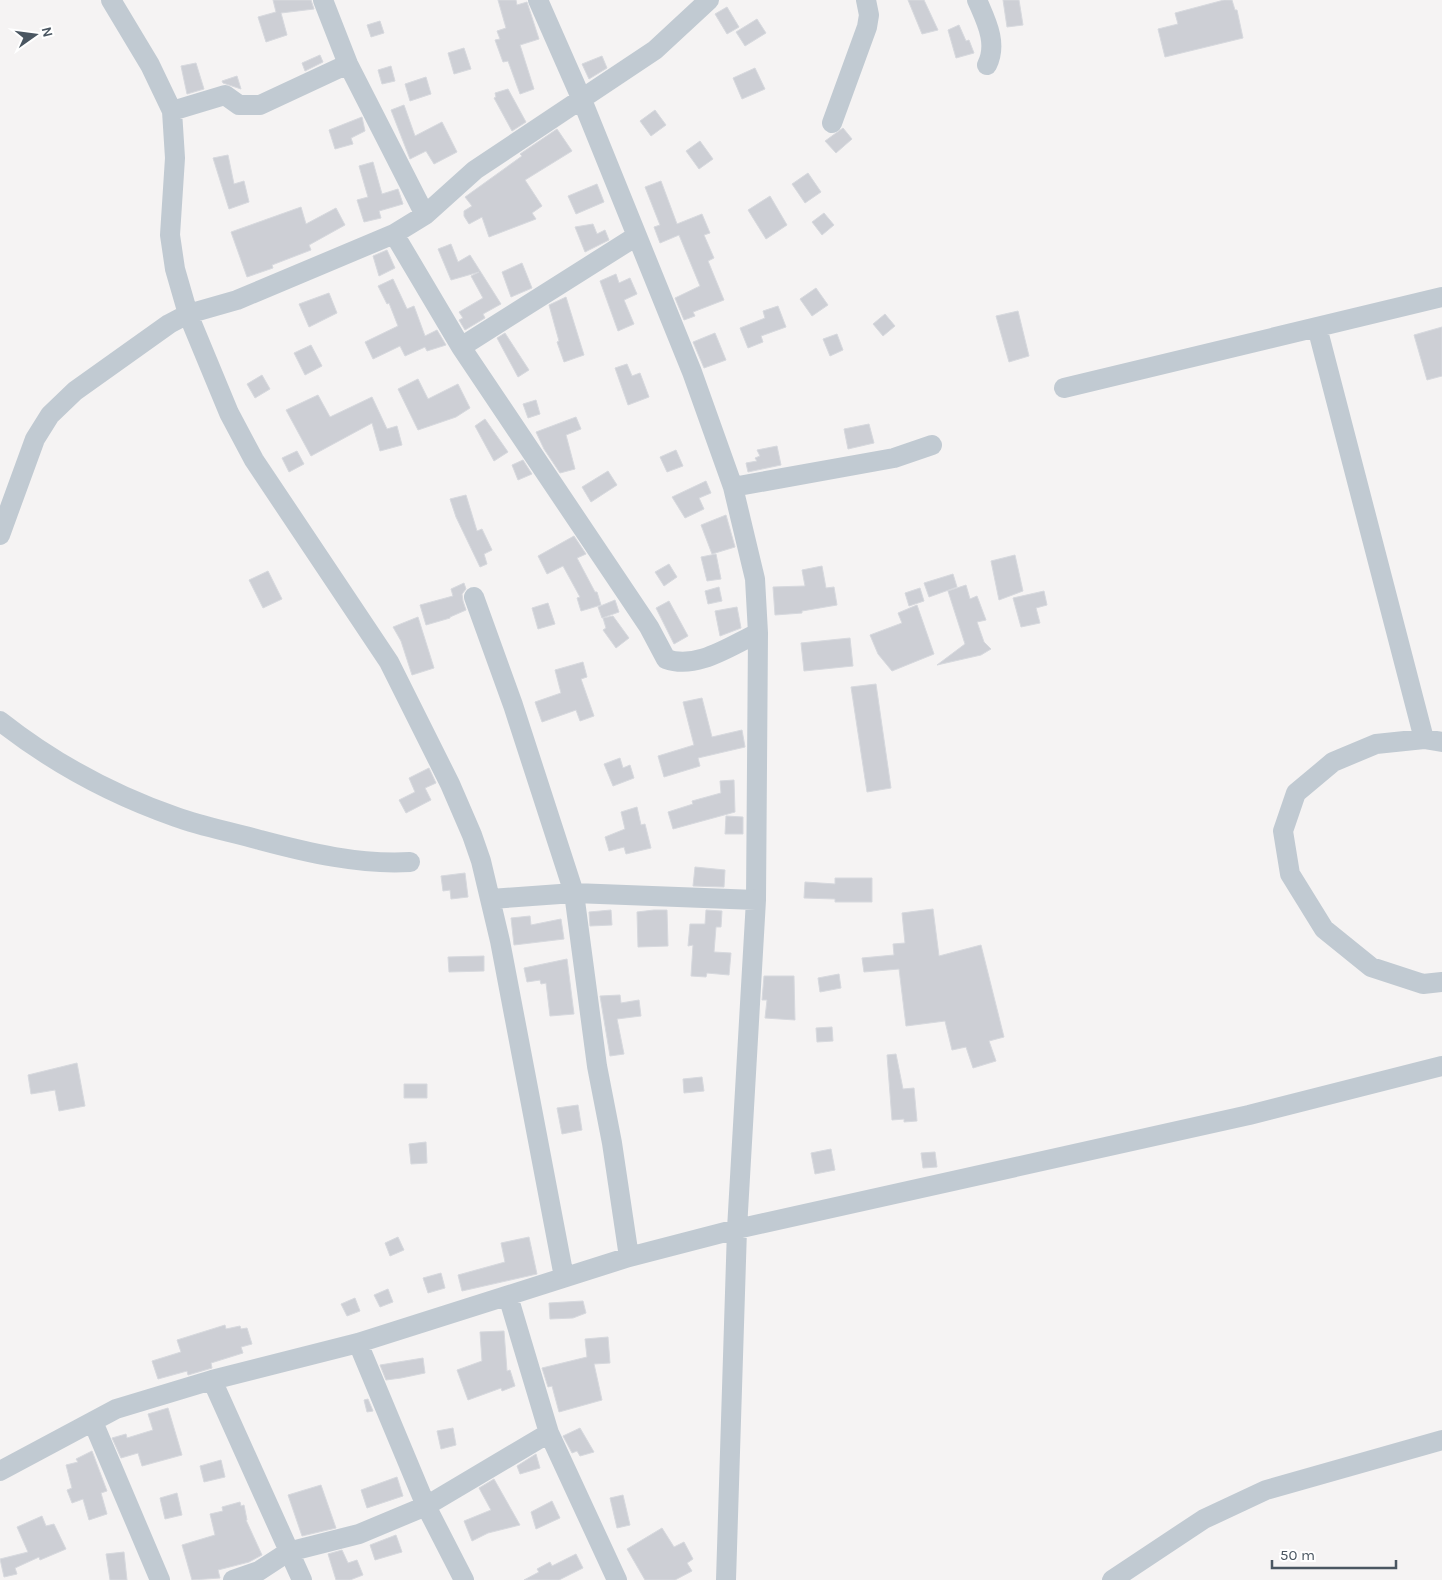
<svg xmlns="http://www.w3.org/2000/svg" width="1442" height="1580" viewBox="0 0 1442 1580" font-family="Karla,sans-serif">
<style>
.building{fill:#cdcfd5;stroke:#d7d9de}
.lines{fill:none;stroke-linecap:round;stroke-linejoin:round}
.minor{stroke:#c1cad2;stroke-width:20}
</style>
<rect width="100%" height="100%" fill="#f5f3f3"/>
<path class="building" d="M273,0H311L314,9L281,13L287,35L266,42L258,17L276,12Z
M498,0H516L517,5L527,2L539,39L520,45L534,89L520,94L508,61L503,62L495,40L500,39L497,31L506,28Z
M908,0H924L938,30L922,34Z
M1003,0H1019L1023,25L1007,27Z
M1224,0H1232L1235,10H1237L1243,38L1165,57L1158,29L1178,24L1175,13Z
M727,7L739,27L727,34L715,14Z
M757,19L766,33L745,46L736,32Z
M380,21L384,33L371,37L367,25Z
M959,25L966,41L969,40L974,53L956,58L948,30Z
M464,48L471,69L454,74L448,53Z
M320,55L323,62L305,71L302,63Z
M602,56L607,68L589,79L582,64Z
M196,63L204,89L187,94L181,66Z
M391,66L395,81L382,84L378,70Z
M755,68L765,89L742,99L733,78Z
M237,76L241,89L223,83L222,81Z
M426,77L431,94L410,101L405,84Z
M508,89L526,122L512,131L494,98L496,97L495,93Z
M404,105L415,136L442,122L457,152L434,164L426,151L410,159L391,110Z
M655,110L666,125L651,136L640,121Z
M362,117L365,131L351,138L353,144L335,149L329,130Z
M843,128L852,139L836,153L825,141Z
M557,129L572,151L525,180L542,206L532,213L536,219L489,237L482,217L469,224L464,216V211L472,206L465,197L522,156L520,154Z
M700,141L713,159L699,169L686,151Z
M228,155L234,184L244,181L249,202L229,209L213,158Z
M373,162L382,194L398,189L403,204L379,211L381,218L364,222L357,200L368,197L359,166Z
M808,173L821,192L805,203L792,184Z
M661,181L677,224L702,214L710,233L704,235L714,258L708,261L724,300L693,312L695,316L684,320L675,298L700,286L679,235L660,243L654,227L660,225L645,187Z
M597,184L604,202L576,214L568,196Z
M770,196L787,225L766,239L748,210Z
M301,207L306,224L336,208L345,225L309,245L311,250L272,265L273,268L247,277L231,232Z
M824,213L834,225L822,235L812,222Z
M593,224L597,234L605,230L609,240L585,252L575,227Z
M451,244L458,262L470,255L501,304L483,314L485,318L465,330L459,320L463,318L459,312L483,298L471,276L479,272L451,280L438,249Z
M387,250L395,268L379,276L373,256Z
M522,263L532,288L511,297L502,272Z
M616,274L619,283L630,278L637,294L624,300L634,324L618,331L600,281Z
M393,279L407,309L414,306L425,336L437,330L446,345L427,351L425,347L405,356L400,346L373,359L365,342L398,326L389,303L387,304L378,286Z
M816,288L828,305L812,316L800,299Z
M329,293L337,313L309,327L299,304Z
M566,297L584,355L564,362L557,342L559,341L549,305Z
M778,306L786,327L761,336L763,342L748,348L740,328L765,318L763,311Z
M1018,311L1029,356L1009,362L996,316Z
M885,314L895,326L883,336L873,324Z
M1442,327V376L1427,380L1414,335Z
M505,333L529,370L518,377L497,338Z
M715,333L726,360L704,368L693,342Z
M837,334L843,350L830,356L823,339Z
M311,345L322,366L305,375L294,353Z
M627,364L632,376L640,373L649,397L628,405L615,368Z
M262,375L270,389L255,398L247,384Z
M418,379L428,399L458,384L470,408L456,417L418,430L398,389Z
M318,395L330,417L372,397L387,429L397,426L402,445L380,451L372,423L311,456L286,410Z
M536,400L540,414L528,418L523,404Z
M576,417L581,429L566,435L575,469L560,473L544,449L536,432Z
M485,419L508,452L494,461L475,426Z
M869,424L874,443L848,449L844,429Z
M777,446L781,465L748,472L746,463L757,461L755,458L760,456L757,450Z
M676,450L683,466L667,472L660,457Z
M297,451L304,464L289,472L282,458Z
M523,460L532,474L518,480L512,465Z
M608,471L617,485L591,502L582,487Z
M706,481L711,493L699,498L704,509L685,518L672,497Z
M466,495L477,531L482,529L492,550L484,554L487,564L480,567L456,517L450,499Z
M726,515L735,547L712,554L701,525Z
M574,536L586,554L577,558L595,592H597L601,605L581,611L577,598L580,597L563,566L547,574L538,556Z
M716,554L721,579L707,581L701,557Z
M1015,555L1023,591L999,600L991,561Z
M669,564L677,577L664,586L655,572Z
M822,566L826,588L834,587L837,605L802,611V613L775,615L773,587L805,586L802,570Z
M268,571L282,599L263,608L249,580Z
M953,574L957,587L929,597L924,583Z
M464,583L466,589L462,594L463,601L466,610L450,617V618L426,625L420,605L453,596L451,589Z
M966,585L970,599L977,596L986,620L977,622L984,642L991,649L981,655L937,665L965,644L948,591Z
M719,587L722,601L708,604L705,591Z
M920,588L924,601L909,606L905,593Z
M1044,591L1047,605L1036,608L1040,623L1021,627L1013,598Z
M615,600L619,612L602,618L598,607Z
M669,601L688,636L674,644L656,608Z
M548,603L555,624L538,629L532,608Z
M917,605L934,654L892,671L878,654L870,635L902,623L898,613Z
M737,607L741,628L720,636L715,611Z
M613,616L629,638L616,648L603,630L606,628L603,618Z
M418,617L434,668L412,675L401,641L393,627Z
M850,638L853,666L804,671L801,643Z
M583,662L587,677L581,679L594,716L580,721L576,710L542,722L535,702L561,693L555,670Z
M876,684L891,788L867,792L851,687Z
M702,698L712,737L742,730L745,747L698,758L700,766L664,777L658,756L694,745L683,702Z
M620,758L623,768L630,765L634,778L613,786L604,764Z
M429,768L436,783L425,788L431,800L406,813L399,800L415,792L409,778Z
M734,780L735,812L673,829L668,812L693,804L692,801L721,793L720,781Z
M637,807L641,825L645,824L651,848L626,854L624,847L609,851L605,837L625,829L621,812Z
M726,816L743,817V834H725Z
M695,867L725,870L724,887L693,886Z
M465,873L468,897L451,899L450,890L443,891L441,876Z
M835,878H872V902H835V899L804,898L805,882L835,884Z
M933,909L939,956L981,945L1004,1037L989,1041L996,1061L973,1068L966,1047L952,1050L945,1021L906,1026L899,969L864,972L862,958L894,955L893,944L905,943L902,913Z
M611,910L612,925L590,926L589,912Z
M654,910H667L668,946L638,947L637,912Z
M706,910L722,911L721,927H716L714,952L731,953L729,975L707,973L706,977L691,976L693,945L688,946L690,924H705Z
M530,916L531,925L561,919L564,939L514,945L511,918Z
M484,956V971L449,972L448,957Z
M567,959L574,1014L550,1016L546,983L541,984L540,980L527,982L524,968Z
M839,974L841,988L820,992L818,978Z
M764,976H794L795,1020L765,1018L767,1000H762Z
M620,995L621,1003L639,1000L641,1016L617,1019L624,1054L610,1056L600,996Z
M832,1027L833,1041L817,1042L816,1028Z
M896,1054L903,1089L914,1088L917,1121L904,1122V1119L892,1120L887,1055Z
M77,1063L85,1106L59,1111L55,1090L31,1094L28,1075Z
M702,1077L704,1091L684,1093L683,1079Z
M404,1084H427V1098H404Z
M578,1105L582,1130L562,1134L557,1108Z
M426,1142L427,1163L411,1164L409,1144Z
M831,1149L835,1170L815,1174L811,1153Z
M935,1152L937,1167L923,1168L921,1153Z
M398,1237L404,1250L390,1256L385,1243Z
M529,1237L537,1274L462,1291L458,1275L505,1262L501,1243Z
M441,1273L445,1288L428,1293L423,1278Z
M388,1289L393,1302L380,1307L374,1295Z
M355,1298L360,1311L347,1316L341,1304Z
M583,1301L586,1313L573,1318L550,1319L549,1303Z
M225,1325L226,1329L240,1326L241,1329L247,1328L252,1344L241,1347L243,1353L211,1363L212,1368L188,1375L187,1371L158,1379L152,1361L181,1352L177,1340Z
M504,1331L507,1371L510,1370L515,1386L502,1391L501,1388L468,1400L457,1370L482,1361L480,1332Z
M608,1337L610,1363L594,1364L602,1400L559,1412L552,1386L548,1387L542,1368L587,1357L585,1339Z
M423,1358L425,1373L401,1378L386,1380L380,1365Z
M368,1399L373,1411L367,1412L364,1400Z
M168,1408L182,1455L142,1466L138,1453L121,1458L112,1438L126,1434L127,1438L153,1430L148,1414Z
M453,1428L456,1445L441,1449L437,1431Z
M580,1428L594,1452L580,1456L577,1451L572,1453L563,1436Z
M92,1451L107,1491L101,1493L107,1514L89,1520L83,1499L72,1503L67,1490L72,1488L66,1465L78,1462L76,1459Z
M536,1454L540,1468L520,1474L517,1466Z
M221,1460L225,1477L204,1482L200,1466Z
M397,1477L403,1496L367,1508L361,1490Z
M494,1479L520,1525L488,1533L472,1541L464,1521L491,1510L479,1488Z
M321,1485L336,1528L302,1536L288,1495Z
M177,1493L182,1515L165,1519L160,1498Z
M623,1495L630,1525L617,1528L610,1498Z
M552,1501L560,1518L536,1529L531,1512Z
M240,1502L241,1506L244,1505L247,1520H246L262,1555L249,1562L218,1570L220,1578L192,1580L182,1545L215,1535L210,1514L223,1511L222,1507Z
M42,1516L46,1526L54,1524L66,1549L40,1560L39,1557L15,1568L17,1574L4,1577L0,1559L28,1552L17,1527Z
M662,1528L674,1547L684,1542L693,1559L687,1563L692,1571L675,1580H645L627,1549Z
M396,1535L402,1552L375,1560L370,1545Z
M342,1550L348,1563L357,1560L363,1575L350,1580H336L328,1554Z
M124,1552L127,1580H110L106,1554Z
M576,1554L583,1568L559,1580H524L539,1572L537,1569L550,1562L552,1566Z"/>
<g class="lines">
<path class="minor" d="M111,0L150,65L172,111L175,158L170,235L175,269L188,314L229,413L254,460L389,662L450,784L472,835L481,861L500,941L564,1277
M323,0L348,64L425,215
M538,0L582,100L692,372L733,487L755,579L758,633L756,900L737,1229L726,1580
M977,0C986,21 998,43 987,65
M172,111L225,95L239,105H260L348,64
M832,123L867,27L869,15L866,0
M394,234L461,347L649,627L666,659C697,670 730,646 758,633
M1317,327L1424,739
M461,347L635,237
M1064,388L1442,297
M733,487L894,458L932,445
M0,535L35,439L50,415L75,391L169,324L188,314L237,300L394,234L425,215L475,170L655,50L709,0
M474,597L513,705L574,893L597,1066L612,1143L629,1257L737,1229L1249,1115L1442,1066
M0,721C52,762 113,795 176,817C203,827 233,832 260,840C309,853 360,865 410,862
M1442,742L1424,739L1376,744L1333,762L1296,793L1283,831L1290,874L1324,929L1371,967L1423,984L1442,982
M491,899L574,893L756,900
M508,1296L549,1433L617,1580
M358,1343L426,1506L464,1580
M212,1380L302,1580
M93,1422L160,1580
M0,1471L116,1409L212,1380L358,1343L629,1257
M233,1580L259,1571L288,1552L359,1534L426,1506L549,1433
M1112,1580L1204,1519L1266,1490L1442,1440"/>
</g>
<g transform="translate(35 35) rotate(76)" stroke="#ffffff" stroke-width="4" paint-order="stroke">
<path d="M0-4L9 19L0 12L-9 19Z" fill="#4a5661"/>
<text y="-8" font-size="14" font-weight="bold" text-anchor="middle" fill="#4a5661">N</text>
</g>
<path d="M1272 1560v8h124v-8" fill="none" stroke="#4a5661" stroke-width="2.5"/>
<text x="1280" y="1560" font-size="15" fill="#4a5661" stroke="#ffffff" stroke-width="4" paint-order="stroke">50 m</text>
</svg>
